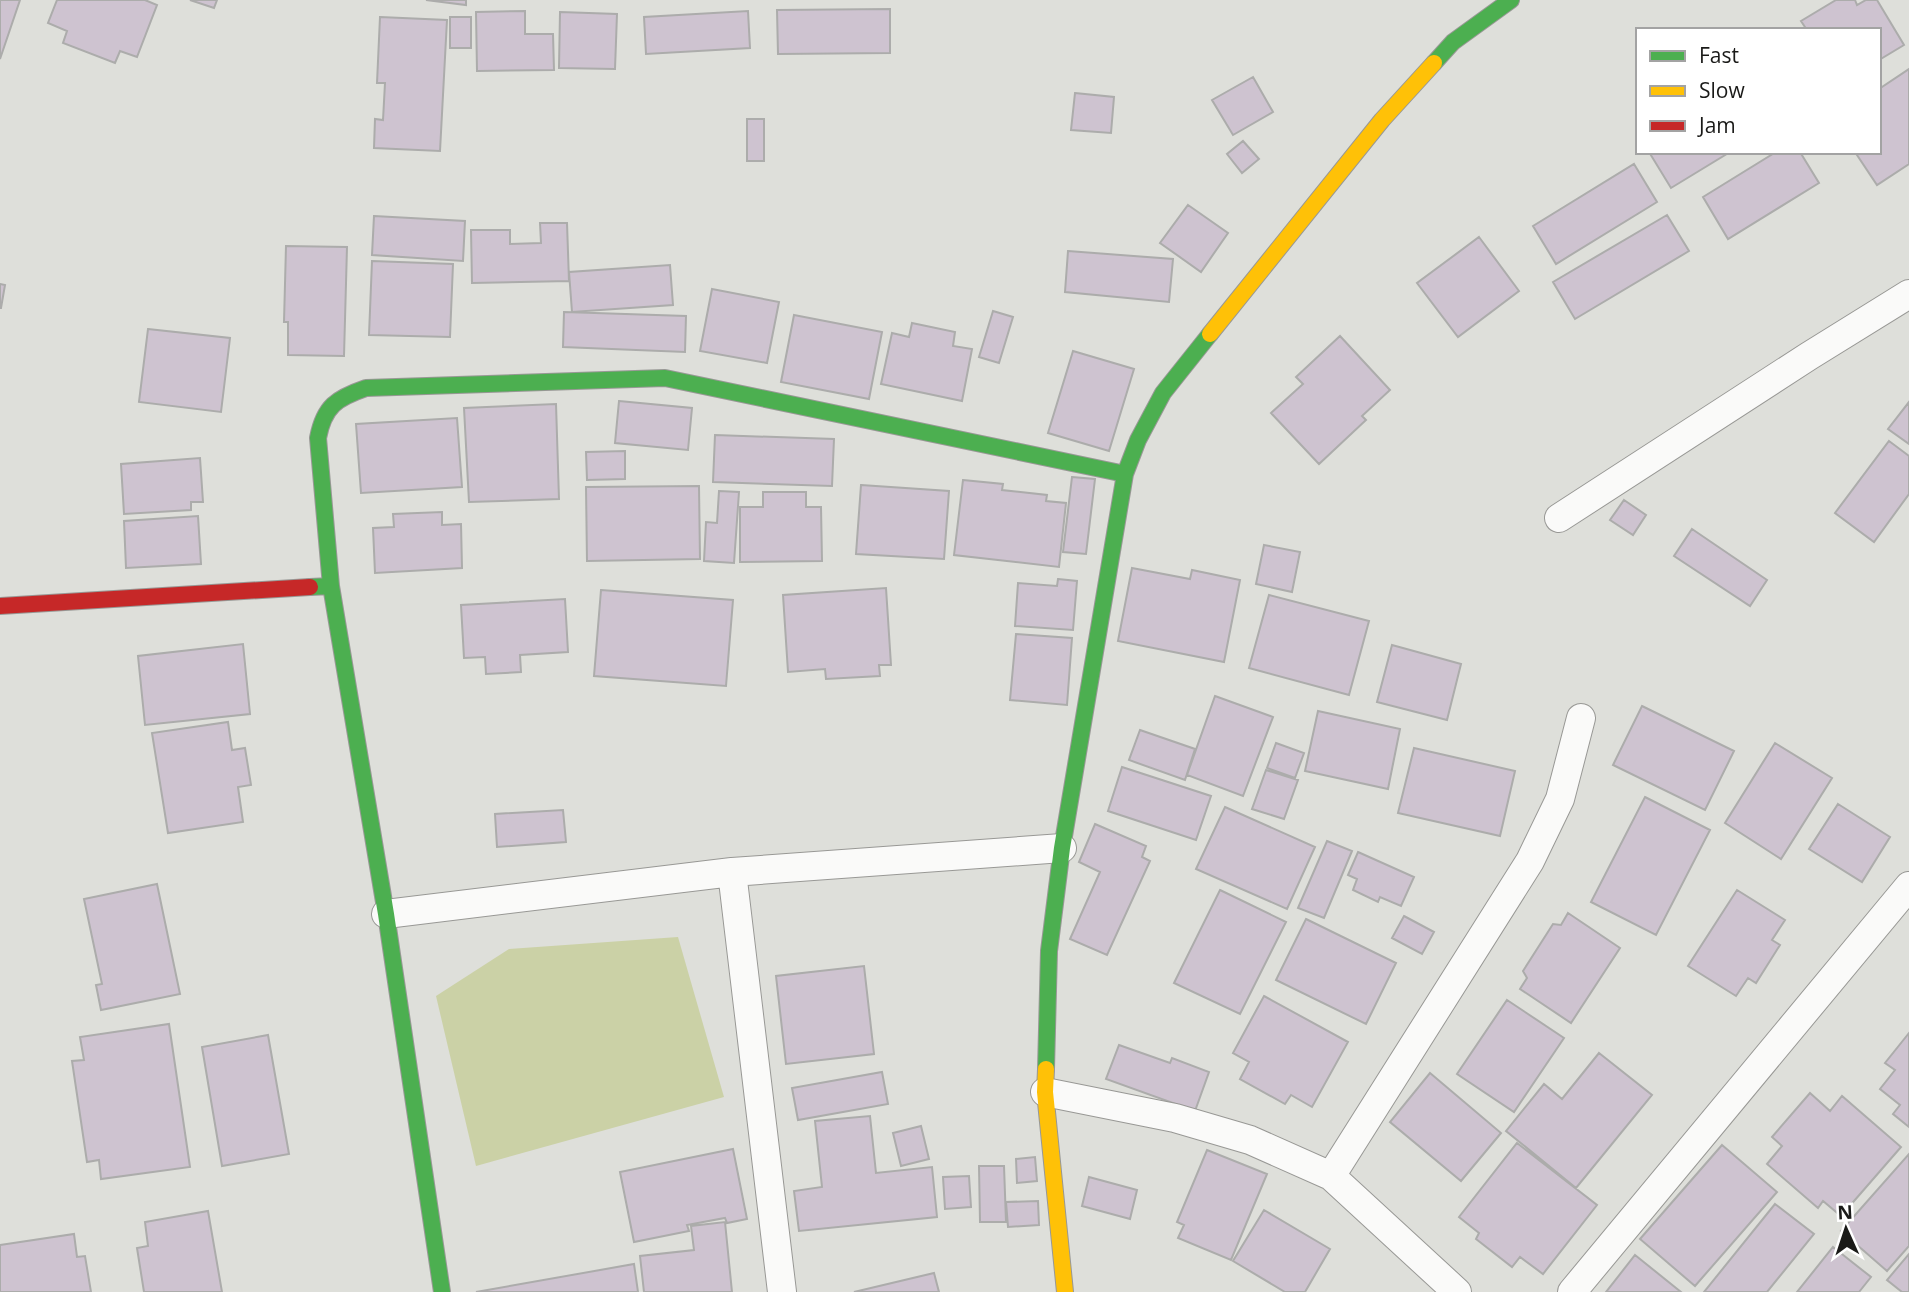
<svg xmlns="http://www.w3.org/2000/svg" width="1909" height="1292" viewBox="0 0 1909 1292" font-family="'Open Sans',sans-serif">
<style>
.green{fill:#cbd1a6}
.building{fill:#cec3d0;stroke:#acacab;stroke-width:2}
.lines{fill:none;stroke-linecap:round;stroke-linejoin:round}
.street-casing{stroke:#989895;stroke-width:30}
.fast-casing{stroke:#989895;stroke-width:18}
.slow-casing{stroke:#989895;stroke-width:18}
.jam-casing{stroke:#989895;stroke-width:18}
.street{stroke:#fafaf9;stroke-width:28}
.fast{stroke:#4caf50;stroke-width:16}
.slow{stroke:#ffc107;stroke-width:16}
.jam{stroke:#c62828;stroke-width:16}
</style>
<rect width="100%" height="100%" fill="#dedfda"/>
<path class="green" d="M678,937L724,1097L476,1166L436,996L509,949Z"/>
<path class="building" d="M0,0H20L0,59Z
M57,0H145L157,5L137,57L120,51L115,63L63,43L67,31L48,23Z
M190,0H217L214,8Z
M426,0H466V5Z
M1836,0H1855L1857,5L1866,0H1877L1904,45L1879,60V30H1807L1801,21Z
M890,9V53L778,54L777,10Z
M525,11V34H553L554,70L477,71L476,12Z
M748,11L750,48L646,54L644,17Z
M560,12L617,14L615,69L559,68Z
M380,17L447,20L440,151L374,148L375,119L383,120L385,83H377Z
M450,17H471V48H450Z
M1909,69V164L1877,185L1855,152H1879V89Z
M1253,77L1273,112L1233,135L1212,100Z
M1075,93L1114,97L1111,133L1071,130Z
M747,119H764V161H747Z
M1243,141L1259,159L1242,173L1227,154Z
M1649,152H1730L1671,188Z
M1776,152H1800L1819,183L1728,239L1703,197Z
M1634,164L1657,202L1556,264L1533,226Z
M1188,205L1228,233L1201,272L1160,243Z
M1667,215L1689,251L1575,319L1553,282Z
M374,216L465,221L463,261L372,255Z
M540,223H567L569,281L472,283L471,230H510V244L541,243Z
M1479,237L1519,291L1458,337L1417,283Z
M286,246L347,247L344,356L288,355V322H284Z
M1068,251L1173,259L1169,302L1065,292Z
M372,261L453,264L450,337L369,335Z
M670,265L673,305L572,312L569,272Z
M0,284L5,285L1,308H0Z
M712,289L779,302L767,363L700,351Z
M993,311L1013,317L999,363L979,357Z
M564,312L686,316L685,352L563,347Z
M794,315L882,332L869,399L781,382Z
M912,323L955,332L953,346L972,349L962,401L881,384L892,333L909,337Z
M148,329L230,338L221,412L139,402Z
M1340,336L1390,390L1362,416L1366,420L1319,464L1271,413L1303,384L1296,377Z
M1073,351L1134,369L1109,451L1048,433Z
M619,401L692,408L688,450L615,443Z
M1909,402V444L1888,429Z
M556,404L559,499L469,502L464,408Z
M457,418L462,487L361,493L356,424Z
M715,435L834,439L832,486L713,482Z
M1889,441L1909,456V494L1874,542L1835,513Z
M625,451V479L587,480L586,452Z
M200,458L203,502H191V510L124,514L121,464Z
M1072,477L1095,479L1086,554L1063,552Z
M963,480L1003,484L1002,490L1047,495L1046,501L1066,503L1059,567L954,555Z
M861,485L949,491L944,559L856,554Z
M699,486L700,559L587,561L586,487Z
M719,491L739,492L734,563L704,561L706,522L717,523Z
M763,492H806V507H821L822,561L740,562V507H763Z
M1624,500L1646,515L1633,535L1610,520Z
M442,512V525L461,524L462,568L375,573L373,528L394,527L393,514Z
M198,516L201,564L126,568L124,521Z
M1692,529L1767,580L1750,606L1674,556Z
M1264,545L1300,552L1292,592L1256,584Z
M1132,568L1190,579L1192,570L1240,580L1224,662L1118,641Z
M1058,579L1077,581L1073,630L1015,626L1018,583L1057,586Z
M886,588L891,665H879L880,676L826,679L825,669L788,672L783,595Z
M601,590L733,600L726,686L594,676Z
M1269,595L1369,621L1349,695L1249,668Z
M565,599L568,652L520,655L521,672L486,674L485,657L464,658L461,605Z
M1016,634L1072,638L1067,705L1010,700Z
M243,644L250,714L145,725L138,656Z
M1392,645L1461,664L1447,720L1377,702Z
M1215,696L1273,717L1243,796L1187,775Z
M1642,706L1734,751L1705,810L1613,765Z
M1318,711L1400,729L1388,789L1305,771Z
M228,722L232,750L245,748L251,785L238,787L243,822L168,833L152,733Z
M1140,730L1195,749L1185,780L1129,760Z
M1276,743L1304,753L1295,778L1267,768Z
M1775,743L1832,778L1781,859L1725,823Z
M1414,748L1515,771L1500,836L1398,813Z
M1122,767L1211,796L1196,840L1108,811Z
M1266,770L1298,780L1284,819L1252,809Z
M1645,797L1710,830L1656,935L1591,902Z
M1838,804L1890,837L1862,882L1809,849Z
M1225,807L1315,847L1287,909L1196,869Z
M563,810L566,842L497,847L495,814Z
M1095,824L1146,846L1142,857L1150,861L1107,955L1070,939L1100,872L1079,862Z
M1327,841L1352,851L1324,918L1298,908Z
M1358,852L1414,877L1401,906L1380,897L1378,902L1353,890L1357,879L1348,875Z
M157,884L180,994L101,1010L96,985L102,984L84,899Z
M1220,890L1286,922L1240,1014L1174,983Z
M1737,890L1785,920L1772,940L1780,945L1756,983L1748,978L1736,996L1688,966Z
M1568,913L1620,948L1571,1023L1520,989L1527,978L1523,971L1553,924L1561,925Z
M1404,916L1434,932L1422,954L1392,938Z
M1306,919L1396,963L1366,1024L1276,980Z
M864,966L874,1054L786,1064L776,976Z
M1264,996L1348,1042L1312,1107L1291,1095L1285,1104L1240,1079L1249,1062L1233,1053Z
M1507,1000L1564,1038L1514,1112L1457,1074Z
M169,1024L190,1167L101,1179L99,1160L87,1162L72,1061L84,1060L80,1037Z
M1909,1033V1127L1893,1114L1900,1105L1880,1089L1895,1070L1885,1063Z
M268,1035L289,1154L222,1166L202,1047Z
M1119,1045L1170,1063L1172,1058L1209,1072L1195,1111L1106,1079Z
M1599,1053L1652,1095L1576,1188L1506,1131L1544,1084L1562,1099Z
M882,1072L888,1104L798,1120L792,1088Z
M1430,1073L1501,1133L1461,1181L1390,1122Z
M1810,1093L1830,1111L1842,1096L1901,1147L1841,1216L1823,1201L1818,1208L1767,1164L1782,1146L1772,1137Z
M870,1116L876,1173L932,1167L937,1217L799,1231L794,1191L822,1187L815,1121Z
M921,1126L929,1159L901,1166L893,1133Z
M1517,1143L1597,1205L1543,1274L1520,1257L1512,1267L1476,1239L1479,1233L1459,1217Z
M1722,1145L1777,1192L1695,1286L1640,1239Z
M733,1149L747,1219L727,1223L725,1218L687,1225L689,1231L634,1242L620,1172Z
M1207,1150L1267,1174L1231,1260L1178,1238L1184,1225L1177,1222Z
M1909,1154V1246L1887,1271L1841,1231Z
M1035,1157L1037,1181L1017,1183L1016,1159Z
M979,1166H1004L1006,1222H980Z
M969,1176L971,1207L945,1209L943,1177Z
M1089,1177L1137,1190L1130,1219L1082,1206Z
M1038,1201L1039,1225L1008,1227L1006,1202Z
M1775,1204L1814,1234L1767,1292H1704Z
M1264,1210L1330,1249L1305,1292H1285L1233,1261Z
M208,1211L222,1292H144L137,1248L148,1246L145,1222Z
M725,1222L732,1292H644L640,1256L694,1250L691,1226Z
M74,1234L77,1257L85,1256L91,1292H0V1245Z
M1833,1247L1871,1277L1859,1292H1797Z
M1909,1254V1292H1902L1887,1280Z
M1635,1255L1681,1292H1606Z
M634,1264L638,1292H476Z
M934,1273L939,1292H854Z"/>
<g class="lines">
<g class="street-casing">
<path id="street" d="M1559,518L1809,356L1909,294
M732,872L782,1292
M386,914L732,872L1062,848
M1045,1092L1175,1118L1250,1140L1331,1176L1457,1292
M1331,1176L1530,861L1560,799L1581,718
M1572,1292L1909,886"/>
</g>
<g class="fast-casing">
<path id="fast" d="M1434,63L1453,42L1511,0
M331,586L318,438C324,406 337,398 366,388L665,378L1125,474
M310,587L331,586L386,914L442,1292
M1046,1069L1049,951L1062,848L1125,474L1138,440L1163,393L1210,334"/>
</g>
<g class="slow-casing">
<path id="slow" d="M1210,334L1382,120L1434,63
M1046,1069L1045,1092L1065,1292"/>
</g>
<g class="jam-casing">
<path id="jam" d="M0,606L310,587"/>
</g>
<use href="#street" class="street"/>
<use href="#fast" class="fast"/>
<use href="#slow" class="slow"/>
<use href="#jam" class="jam"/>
</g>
<rect x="1636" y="28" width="245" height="126" fill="#ffffff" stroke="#a3a3a3" stroke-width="2"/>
<rect x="1650" y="51" width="35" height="10" fill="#4caf50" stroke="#a3a3a3" stroke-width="2"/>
<text x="1699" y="63" font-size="21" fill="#1a1a18">Fast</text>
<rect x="1650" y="86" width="35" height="10" fill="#ffc107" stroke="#a3a3a3" stroke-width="2"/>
<text x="1699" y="98" font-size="21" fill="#1a1a18">Slow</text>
<rect x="1650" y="121" width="35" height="10" fill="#c62828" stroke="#a3a3a3" stroke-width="2"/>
<text x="1699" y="133" font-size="21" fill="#1a1a18">Jam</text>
<g transform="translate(1846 1229) rotate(357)" stroke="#ffffff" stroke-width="5" paint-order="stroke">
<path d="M0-5L12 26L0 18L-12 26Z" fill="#1a1a18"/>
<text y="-10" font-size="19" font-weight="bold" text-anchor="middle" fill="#1a1a18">N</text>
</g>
</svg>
